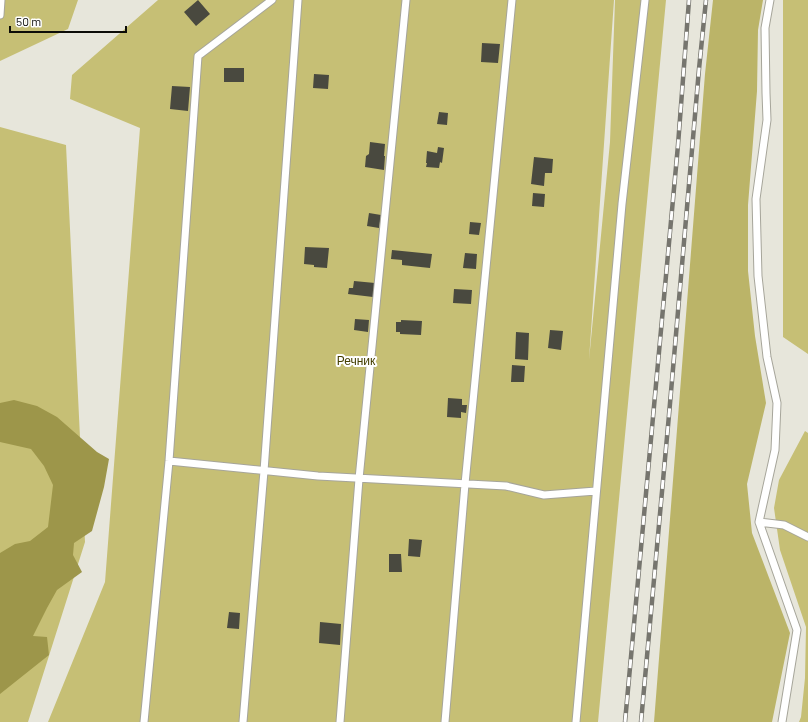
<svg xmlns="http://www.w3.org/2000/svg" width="808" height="722" viewBox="0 0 808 722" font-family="Barlow,sans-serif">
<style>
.green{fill:#c6bf75}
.forest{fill:#bbb468}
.water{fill:#9d964a}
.building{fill:#49493f}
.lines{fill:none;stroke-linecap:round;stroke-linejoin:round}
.service-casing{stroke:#a6a59a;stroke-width:9}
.service{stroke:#fff;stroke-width:7}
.rail-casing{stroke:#76756e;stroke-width:4.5}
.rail{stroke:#fff;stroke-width:3;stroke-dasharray:9;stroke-linecap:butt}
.labels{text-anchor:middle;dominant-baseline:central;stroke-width:4;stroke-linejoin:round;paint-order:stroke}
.park-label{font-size:12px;fill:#443e00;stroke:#fff}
</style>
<rect width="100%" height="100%" fill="#e7e6db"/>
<path class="green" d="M0,0H78L68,29L0,61Z
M158,0H614L589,360L610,142L615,0H666L598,722H48L105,582L140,128L70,99L72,75Z
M783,0H808V354L783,337Z
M0,127L66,145L85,542L28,722H0Z
M805,431L808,433V722H799L801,717L805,678L806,627L780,550L774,508L779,480Z"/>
<path class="forest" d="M713,0H763L758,30L757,91L748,205V271L755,336L766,403L747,484L752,533L790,633L772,722H654L705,74Z"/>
<path class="water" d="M14,400L37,406L57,417L97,452L109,459L104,487L92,531L74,543L73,555L82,572L57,590L47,608L33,636L47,637L49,655L0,694V553L15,544L30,541L48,527L53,485L44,466L31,449L0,442V403Z"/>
<path class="building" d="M198,0L210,14L196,26L184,12Z
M482,43L500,44L498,63L481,62Z
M224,68H244V82H224Z
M314,74L329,75L328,89L313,88Z
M172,86L190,87L188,111L170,109Z
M439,112L448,113L447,125L437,124Z
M370,142L385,144L384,156H385L384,170L365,167L366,156L369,154Z
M438,147L444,148L442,163L440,162L439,168L426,167L427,163H426L427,151L437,153Z
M534,157L553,159L552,173H545L544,186L531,184Z
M533,193L545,194L544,207L532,206Z
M369,213L381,215L379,228L367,226Z
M470,222L481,223L479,235L469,234Z
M305,247L329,248L327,268L314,267V265L304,264Z
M392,250L432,254L430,268L402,265V260L391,259Z
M465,253L477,254L476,269L463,268Z
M354,281L375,283L373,297L348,294L349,288H353Z
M454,289L472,290L471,304L453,303Z
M355,319L369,320L368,332L354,330Z
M401,320L422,321L421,335L400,334V332H396V322H401Z
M550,330L563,331L561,350L548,348Z
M516,332L529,333L528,360L515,359Z
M512,365L525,366L524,382H511Z
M448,398L462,399V405H467L466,413L461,412V418L447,417Z
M409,539L422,540L420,557L408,556Z
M389,554H401L402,572H389Z
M229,612L240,613L239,629L227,628Z
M320,622L341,624L340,645L319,643Z"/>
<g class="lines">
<g class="service-casing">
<path id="service" d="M770,0L765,28L766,93L767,120L756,199L758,276L767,357L777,403L775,450L759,522L797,630L782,722
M0,15L1,0
M169,461L318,476L506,486L544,495L596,491
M759,522L784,525L808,537
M144,722L169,461L198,56L272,0
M243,722L264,471L298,0
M340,722L359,479L406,0
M445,722L465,484L512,0
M576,722L622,204L645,0"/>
</g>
<use href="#service" class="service"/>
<g class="rail-casing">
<path id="rail" d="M625,722L678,145L689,0
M641,722L669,415L699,69L706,0"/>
</g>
<use href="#rail" class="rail"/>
</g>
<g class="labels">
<g class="park-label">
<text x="356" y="360">Речник</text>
</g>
</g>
<path d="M10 26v6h116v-6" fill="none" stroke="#0c0c08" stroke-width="2"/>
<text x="16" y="26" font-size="12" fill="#0c0c08" stroke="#ffffff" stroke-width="3" paint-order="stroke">50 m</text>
</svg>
